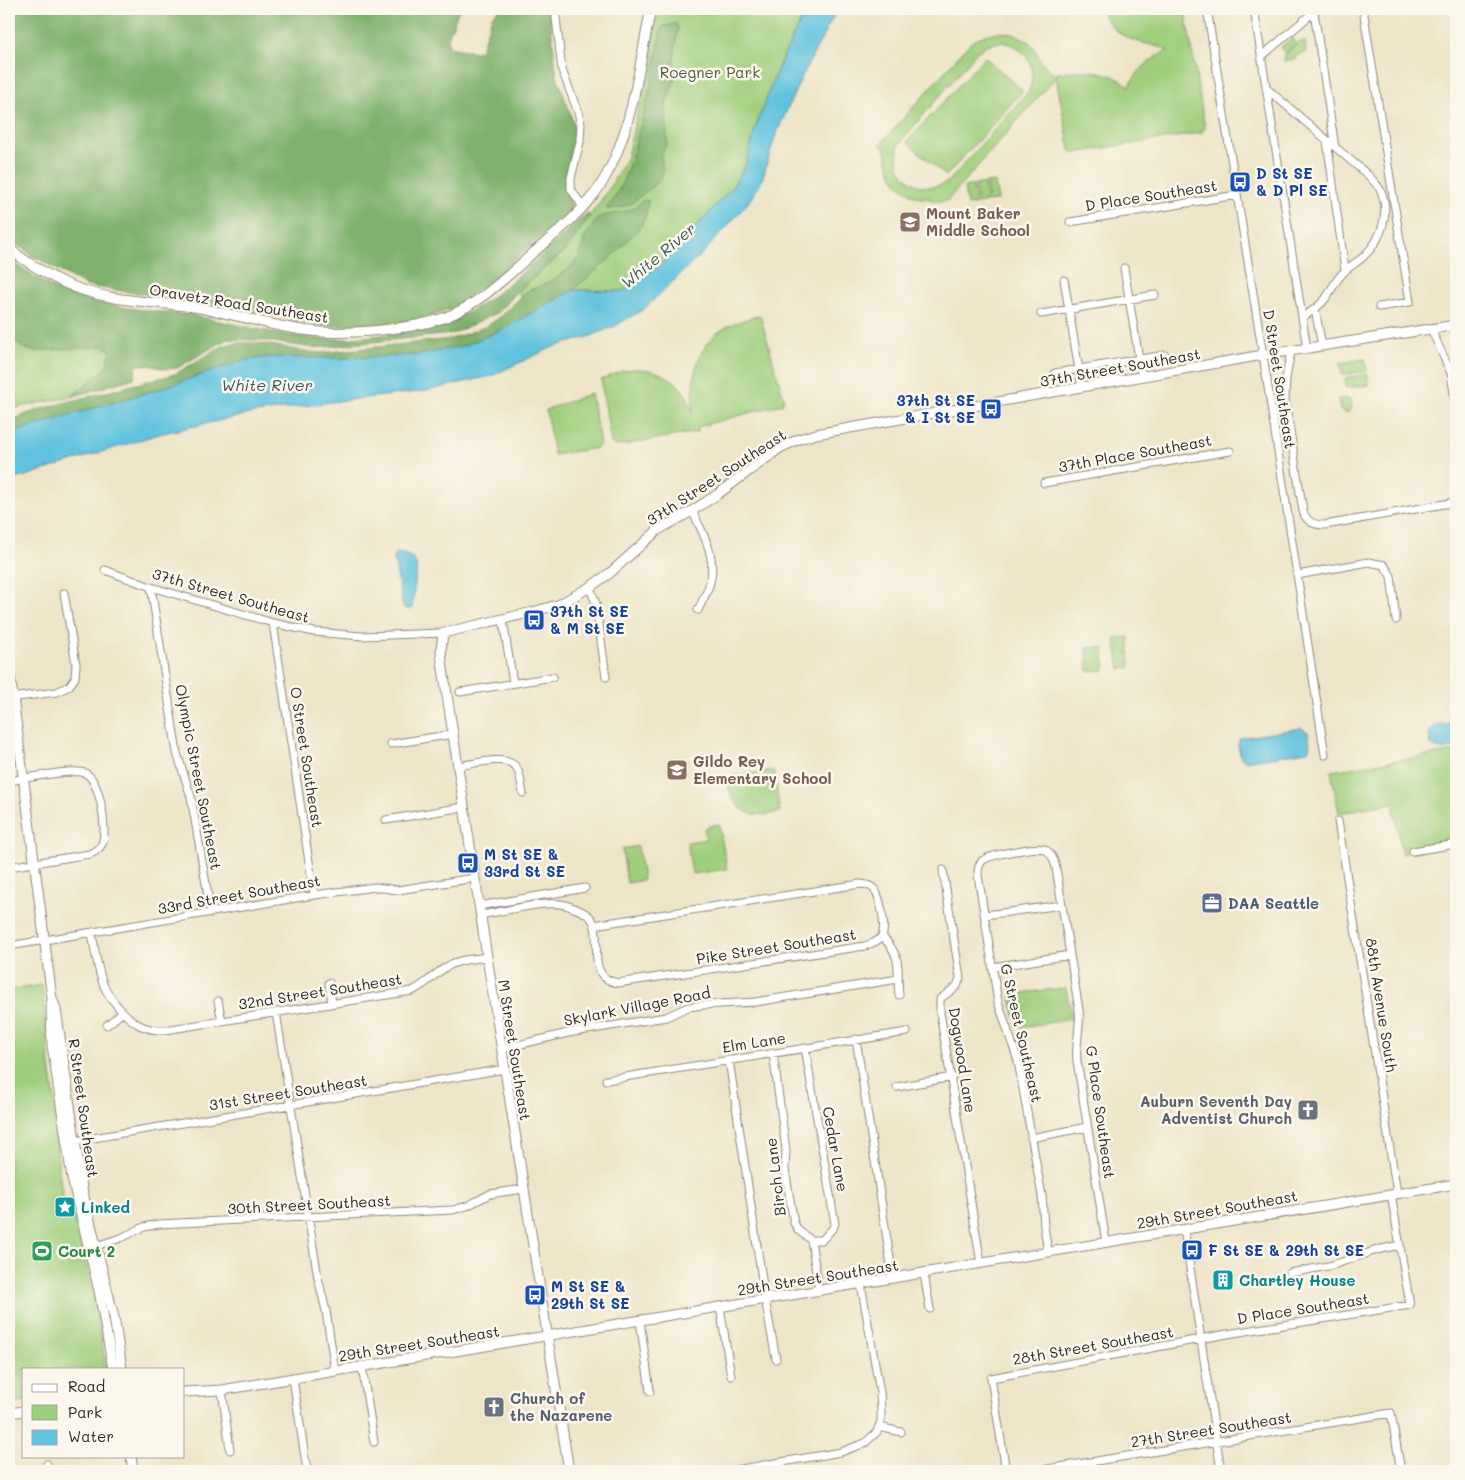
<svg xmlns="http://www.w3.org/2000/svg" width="1465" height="1480" viewBox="0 0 1465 1480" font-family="Mali,sans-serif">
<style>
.green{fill:#9fce7c;stroke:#657c54;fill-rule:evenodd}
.forest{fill:#7fb16c;stroke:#556e4c}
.water{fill:#60c2de;stroke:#467684}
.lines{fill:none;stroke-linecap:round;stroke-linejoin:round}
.street-casing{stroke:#8c887a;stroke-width:9}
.secondary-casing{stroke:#8c887a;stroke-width:11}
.street{stroke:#fff;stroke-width:7}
.secondary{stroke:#fff;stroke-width:9}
.labels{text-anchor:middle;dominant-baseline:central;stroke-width:5;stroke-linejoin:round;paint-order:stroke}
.park-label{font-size:15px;fill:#4e5c43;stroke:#fbf7ec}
.transit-label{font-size:15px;font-weight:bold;fill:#164399;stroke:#fbf7ec;text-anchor:start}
.street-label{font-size:15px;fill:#2b2b2b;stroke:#fbf7ec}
.education-label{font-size:15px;font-weight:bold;fill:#785e54;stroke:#fbf7ec;text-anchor:start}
.service-label{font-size:15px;font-weight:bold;fill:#4e5e75;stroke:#fbf7ec;text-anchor:start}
.worship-label{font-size:15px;font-weight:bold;fill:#5b616d;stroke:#fbf7ec;text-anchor:end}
.culture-label{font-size:15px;font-weight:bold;fill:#0d838f;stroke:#fbf7ec;text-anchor:start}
.leisure-label{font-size:15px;font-weight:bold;fill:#27864d;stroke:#fbf7ec;text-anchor:start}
.water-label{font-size:16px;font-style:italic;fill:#3b5861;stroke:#fbf7ec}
</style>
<rect width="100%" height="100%" fill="#fbf7ec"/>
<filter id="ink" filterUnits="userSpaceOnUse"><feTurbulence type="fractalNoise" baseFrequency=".02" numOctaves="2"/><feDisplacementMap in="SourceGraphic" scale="10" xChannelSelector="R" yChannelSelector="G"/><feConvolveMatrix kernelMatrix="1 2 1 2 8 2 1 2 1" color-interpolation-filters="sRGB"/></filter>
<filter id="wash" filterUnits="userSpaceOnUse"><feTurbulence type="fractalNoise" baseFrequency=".0096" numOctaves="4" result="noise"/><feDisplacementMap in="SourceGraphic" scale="20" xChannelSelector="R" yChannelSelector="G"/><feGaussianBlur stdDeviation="1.12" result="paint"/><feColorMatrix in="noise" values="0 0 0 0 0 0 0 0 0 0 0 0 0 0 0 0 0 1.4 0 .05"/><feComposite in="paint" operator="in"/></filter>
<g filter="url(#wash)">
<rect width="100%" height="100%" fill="#eee5c8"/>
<path class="green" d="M659,9H807L780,63L755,129L746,164L732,188L661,264L623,291L573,290L523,317L519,290L565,251L609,189L627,157L640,102Z
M1100,9H1185L1205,128L1201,133L1074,153L1070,150L1056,77L947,201H933C929,197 923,199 918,197C895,189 889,172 886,150L880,145L970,43C988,30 1010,28 1029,42C1035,47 1037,55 1042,62C1046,67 1051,71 1056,76V73C1083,70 1107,68 1129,86C1142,65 1147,62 1168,50C1137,39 1118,44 1100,9ZM999,42C1025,44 1040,68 1028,92L949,181C921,198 890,176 899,144L976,53L986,45Z
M1292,38L1296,43L1285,53L1280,48Z
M1305,41L1306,52L1295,57L1296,59L1284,61L1285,54L1299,42Z
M985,57L1023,91L946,176L907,142Z
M995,182L998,200L989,202L986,183Z
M984,183L987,202L978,204L975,185Z
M973,185L976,204L967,205L964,187Z
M760,315L784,399L782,404L697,427V432L616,446L611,443L601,380C609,377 618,371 627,370C648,366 671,374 684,392C689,398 690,406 693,413C691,383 694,347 723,329C734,322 748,319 760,315Z
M9,336L23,348L34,351L104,346L111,351L106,368L71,397L9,409Z
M1365,359L1367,371L1342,375L1340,363Z
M1368,374L1369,385L1346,388L1345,378Z
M591,393L600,444L597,448L554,455L546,410Z
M1347,398L1351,400L1352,408L1349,412L1344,413L1340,410L1338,399Z
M1129,637L1130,668L1120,669L1115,638Z
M1104,647L1105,670L1088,671L1087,648Z
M1456,751V844L1402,854L1393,803L1339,813L1331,771Z
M772,770L774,772L780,812C747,820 732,810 726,777Z
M719,824L727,869L692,874L687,842L706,839L704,829L709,826Z
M638,846L643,880L627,883L622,849Z
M42,985L48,1051L56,1109L54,1128L63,1203L72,1205L96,1304L106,1369H24V1402L9,1404V990Z
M1066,988L1072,1019L1021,1027L1019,1020L1014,1016L1011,994Z"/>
<path class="forest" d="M9,9H459L448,38L449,47L476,52L481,49L492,16L500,9H549L557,76L574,125V136L566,176V192L571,203L570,212L492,280L449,310L428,317L393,323L344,326H322L207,303L87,286L35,257L9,240Z
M676,23L678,28L673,67L674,75L677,74L666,104L667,143L661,155L663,171L659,181L631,204L618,208L606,209C625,187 632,155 640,128C649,95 656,64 661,30L662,27Z
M648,200L646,215L641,226L611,258L573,290L501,330L463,346L419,355L349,358L267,357L242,361L159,389L9,433V422L12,420L37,410L175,374L223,346C256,336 289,352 321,353L451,339L485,327L496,320L528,291L555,279L570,268L580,255L585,237L597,219L601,216L624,212L634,208L642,201Z
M586,214H588L590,216L565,251L519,290L499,312L452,334L314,348L261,340L227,339L177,368L166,369L148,365H137L134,378L71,397L106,368L111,351L104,346L34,351L23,348L9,336V259L49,286L71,295L94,302L127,308L195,316L280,334L317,339H345L428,330L447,325L485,302L515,279Z"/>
<path class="water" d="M807,9H839L832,19L801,78L775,137L761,183L747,204L706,250L644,309L617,325L591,336L553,347L491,376L426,391L338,401L249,414L159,434L9,481V433L159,389L242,361L267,357L349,358L419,355L463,346L501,330L573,290L623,291L661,264L732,188L746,164L755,129L780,63Z
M398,553C408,555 414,556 417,566L412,609H407L403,607L394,559V554Z
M1456,722V747L1441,750L1431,745L1429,733L1436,725Z
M1301,728L1308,732L1310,745L1308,751L1245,761L1241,758L1238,744L1240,738Z"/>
</g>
<g filter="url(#ink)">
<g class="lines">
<g class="street-casing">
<path id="street" d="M555,9L562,70L578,112L581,124L580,142L571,178V189L583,207
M1207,9L1263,355L1325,755
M1254,9L1307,349
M1363,9L1410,302L1379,307
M1314,12L1335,147
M1261,57L1316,10
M1266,88L1369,176C1373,181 1378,185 1381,191C1390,213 1382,239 1365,255C1359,262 1350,265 1344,272C1336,279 1332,289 1326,298C1320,306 1311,312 1303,317
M1327,141L1345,270
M1070,222L1237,195
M1124,268L1142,377
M1064,280L1082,388
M1315,309L1322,346
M1041,314L1155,295
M1431,329L1451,373L1456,407
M1291,351L1286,378L1285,400L1303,511C1306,522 1314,525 1325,525L1456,502
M1055,373L1165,355
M1044,483L1230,451
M692,511C703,532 717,558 710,582C708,592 702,601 698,610
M105,570L151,587L273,623L314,632L362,636L443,633
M1297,575L1369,562L1384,565L1391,576L1396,620
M151,587L177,753L191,797L211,913
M590,587L596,604L606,677
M503,620L513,683
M273,623L314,895
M460,692L553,677
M10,698L57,692L69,686L75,678L76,664L64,593
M391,744L454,734
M459,766C472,764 507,754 516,767C521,774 521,785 523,793
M9,781C23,779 74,768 85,773C100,779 108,831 102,844C99,850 95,852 90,854L9,867
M386,820L464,807
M1338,821L1397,1193
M1413,851L1456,844
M943,870L960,978L957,986L940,999V1012L981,1264
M479,906L585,888
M481,915C500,912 544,901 560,904C568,905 583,911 589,916C607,932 581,977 618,983L865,946C871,944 879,941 882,936C886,927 881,897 874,889C870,885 865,884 860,884L594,925
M985,915L1062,905
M92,933C95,950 97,969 104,986C107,994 113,1001 119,1008C133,1023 144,1031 165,1030L412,991C426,985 435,973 448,966C459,959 474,959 487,957
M882,936C904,960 896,966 899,995
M9,946L314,895L375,887L398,890L475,878
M993,967L1070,955
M329,983L332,1003
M218,1001L222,1021
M276,1012L318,1278L326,1311L335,1371
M107,1025L123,1012
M856,1039L893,1278
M805,1048L835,1224L833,1228L822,1240H811
M501,1049L568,1033L666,1017L688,1007L703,1005L755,1002L898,979
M773,1053L786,1150L785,1169L794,1223L799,1231L811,1240L819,1291
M729,1060L765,1299L776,1359
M606,1080L907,1032
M897,1087L952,1077
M1031,1138L1087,1127
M75,1141L505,1069
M1184,1229L1221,1471
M96,1246L121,1238L144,1227L159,1224L453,1210L467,1206L490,1194L523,1189
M1048,1252L1044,1226L1042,1196L1018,1061L998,1002L978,875C978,870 978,865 982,861C988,855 1036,846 1044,849C1052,853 1054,860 1056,868L1079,1010C1081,1028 1075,1044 1077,1061L1106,1242
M1290,1273L1333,1265L1377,1250L1400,1245
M924,1274L930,1309
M720,1307L731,1376
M640,1321L650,1391
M362,1367L374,1442
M293,1378L307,1471
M222,1390L230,1450
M879,1427L901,1432
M47,1464L48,1471
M729,1471L841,1452L865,1443L877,1432L881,1421V1412L880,1392L861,1284
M1006,1471L991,1378L1227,1334L1410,1305L1391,1194
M1035,1471L1391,1413L1401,1471"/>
</g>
<g class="secondary-casing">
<path id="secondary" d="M9,249C27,262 46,275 67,284C109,303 155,301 200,308C240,315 279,329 320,332C353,334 415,329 446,317C480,304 507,276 534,252C553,236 573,220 589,200C599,190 606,177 612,164C634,118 640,59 651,9
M9,667L52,998L56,1009L82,1189L114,1317L122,1369
M51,1003L52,1045L72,1178L99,1291L113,1369
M184,1392L222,1390L246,1386L1456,1184
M9,1413L24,1411
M131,1456L133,1471
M569,1471L487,957L442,662L441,651L443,633L533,612L560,604L590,587L610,573L658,530L692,511L718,494L780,448L799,439L816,434L1263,355L1456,325"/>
</g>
<use href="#street" class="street"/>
<use href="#secondary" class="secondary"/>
</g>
</g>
<defs>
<g id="bus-square" transform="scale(1.125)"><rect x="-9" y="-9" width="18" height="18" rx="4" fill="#1a4fb4" stroke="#fbf7ec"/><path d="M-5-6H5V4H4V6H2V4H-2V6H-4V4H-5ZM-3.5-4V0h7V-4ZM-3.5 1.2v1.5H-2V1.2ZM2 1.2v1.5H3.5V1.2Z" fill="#fff"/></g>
<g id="school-square" transform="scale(1.125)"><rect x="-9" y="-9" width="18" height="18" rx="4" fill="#8d6e63" stroke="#fbf7ec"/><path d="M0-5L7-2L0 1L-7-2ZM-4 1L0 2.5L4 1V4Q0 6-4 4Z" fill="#fff"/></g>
<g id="office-square" transform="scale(1.125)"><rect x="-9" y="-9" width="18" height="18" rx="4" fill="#5c6f8a" stroke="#fbf7ec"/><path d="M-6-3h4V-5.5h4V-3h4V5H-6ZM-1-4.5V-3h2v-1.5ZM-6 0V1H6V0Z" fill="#fff"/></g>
<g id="church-square" transform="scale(1.125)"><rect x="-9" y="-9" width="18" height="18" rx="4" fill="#6b7280" stroke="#fbf7ec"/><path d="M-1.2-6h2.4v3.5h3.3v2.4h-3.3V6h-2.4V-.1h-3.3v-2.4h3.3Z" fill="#fff"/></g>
<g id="sight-square" transform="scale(1.125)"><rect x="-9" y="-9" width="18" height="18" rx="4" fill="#0f9aa8" stroke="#fbf7ec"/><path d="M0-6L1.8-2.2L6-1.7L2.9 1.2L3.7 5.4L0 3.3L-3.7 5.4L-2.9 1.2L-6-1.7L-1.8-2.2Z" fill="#fff"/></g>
<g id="stadium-square" transform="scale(1.125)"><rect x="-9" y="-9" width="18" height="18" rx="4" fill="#2e9e5b" stroke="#fbf7ec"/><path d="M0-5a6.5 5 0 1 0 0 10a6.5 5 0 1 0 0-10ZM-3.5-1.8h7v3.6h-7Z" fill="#fff"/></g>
<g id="building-square" transform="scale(1.125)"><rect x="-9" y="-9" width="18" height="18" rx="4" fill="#0f9aa8" stroke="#fbf7ec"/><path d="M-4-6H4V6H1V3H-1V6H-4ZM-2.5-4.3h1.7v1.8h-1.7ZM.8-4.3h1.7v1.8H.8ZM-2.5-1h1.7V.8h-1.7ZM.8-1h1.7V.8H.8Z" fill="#fff"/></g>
</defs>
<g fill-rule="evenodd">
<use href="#bus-square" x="1240" y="182"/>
<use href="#school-square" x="910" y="222"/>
<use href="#bus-square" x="991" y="409"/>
<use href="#bus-square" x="534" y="620"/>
<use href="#school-square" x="677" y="770"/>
<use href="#bus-square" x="468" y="863"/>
<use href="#office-square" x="1212" y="903"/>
<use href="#church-square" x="1308" y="1110"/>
<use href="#sight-square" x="65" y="1207"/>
<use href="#bus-square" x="1192" y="1250"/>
<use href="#stadium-square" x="42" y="1251"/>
<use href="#building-square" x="1223" y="1280"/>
<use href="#bus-square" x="535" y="1295"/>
<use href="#church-square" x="494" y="1407"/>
</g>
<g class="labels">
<g class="park-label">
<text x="710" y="72">Roegner Park</text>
</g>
<g class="transit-label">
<text x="1256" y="173">D St SE<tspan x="1256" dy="17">&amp; D Pl SE</tspan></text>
<text x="975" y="400" text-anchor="end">37th St SE<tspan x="975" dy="17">&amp; I St SE</tspan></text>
<text x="550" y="611">37th St SE<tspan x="550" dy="17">&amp; M St SE</tspan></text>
<text x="484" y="854">M St SE &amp;<tspan x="484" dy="17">33rd St SE</tspan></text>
<text x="1208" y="1250">F St SE &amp; 29th St SE</text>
<text x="551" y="1286">M St SE &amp;<tspan x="551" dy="17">29th St SE</tspan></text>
</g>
<g class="street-label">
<text transform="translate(1151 195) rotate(-9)">D Place Southeast</text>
<text transform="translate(239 303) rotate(9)">Oravetz Road Southeast</text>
<text transform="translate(1120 367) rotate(-10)">37th Street Southeast</text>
<text transform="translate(1280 379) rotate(81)">D Street Southeast</text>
<text transform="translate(1135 453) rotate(-10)">37th Place Southeast</text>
<text transform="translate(716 477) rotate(-33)">37th Street Southeast</text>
<text transform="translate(231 595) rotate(16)">37th Street Southeast</text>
<text transform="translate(307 757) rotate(81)">O Street Southeast</text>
<text transform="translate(199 777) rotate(79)">Olympic Street Southeast</text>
<text transform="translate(239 894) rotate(-10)">33rd Street Southeast</text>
<text transform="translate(776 946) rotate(-9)">Pike Street Southeast</text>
<text transform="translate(320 991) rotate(-9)">32nd Street Southeast</text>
<text transform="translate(1382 1005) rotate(81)">88th Avenue South</text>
<text transform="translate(637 1006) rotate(-11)">Skylark Village Road</text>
<text transform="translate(1022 1033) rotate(77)">G Street Southeast</text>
<text transform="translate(754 1042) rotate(-9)">Elm Lane</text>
<text transform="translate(515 1050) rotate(81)">M Street Southeast</text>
<text transform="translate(963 1060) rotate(81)">Dogwood Lane</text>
<text transform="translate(288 1092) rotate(-9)">31st Street Southeast</text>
<text transform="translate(84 1108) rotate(82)">R Street Southeast</text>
<text transform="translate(1101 1112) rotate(82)">G Place Southeast</text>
<text transform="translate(836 1149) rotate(80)">Cedar Lane</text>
<text transform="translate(775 1177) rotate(-97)">Birch Lane</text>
<text transform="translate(309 1204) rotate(-3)">30th Street Southeast</text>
<text transform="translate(1217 1209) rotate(-10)">29th Street Southeast</text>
<text transform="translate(818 1277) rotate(-9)">29th Street Southeast</text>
<text transform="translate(1303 1308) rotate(-9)">D Place Southeast</text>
<text transform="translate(419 1343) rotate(-9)">29th Street Southeast</text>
<text transform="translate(1093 1345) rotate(-10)">28th Street Southeast</text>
<text transform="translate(1211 1429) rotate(-9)">27th Street Southeast</text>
</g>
<g class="education-label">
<text x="926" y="213">Mount Baker<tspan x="926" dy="17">Middle School</tspan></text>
<text x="693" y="761">Gildo Rey<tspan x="693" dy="17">Elementary School</tspan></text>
</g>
<g class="service-label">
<text x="1228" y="903">DAA Seattle</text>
</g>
<g class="worship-label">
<text x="1292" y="1101">Auburn Seventh Day<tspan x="1292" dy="17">Adventist Church</tspan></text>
<text x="510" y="1398" text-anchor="start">Church of<tspan x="510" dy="17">the Nazarene</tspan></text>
</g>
<g class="culture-label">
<text x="81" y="1207">Linked</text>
<text x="1239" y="1280">Chartley House</text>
</g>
<g class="leisure-label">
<text x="58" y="1251">Court 2</text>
</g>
<g class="water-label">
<text transform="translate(658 255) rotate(-40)">White River</text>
<text x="267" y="384">White River</text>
</g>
</g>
<rect width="1465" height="1480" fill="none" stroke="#fbf7ec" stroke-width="30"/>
<rect x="22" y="1368" width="162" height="90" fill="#fbf7ec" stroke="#a8a59f"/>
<rect x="32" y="1384" width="25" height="8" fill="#ffffff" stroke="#a8a59f"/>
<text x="68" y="1392" font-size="15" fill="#2b2b2b">Road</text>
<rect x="32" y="1405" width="25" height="15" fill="#9fce7c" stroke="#a8a59f"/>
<text x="68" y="1418" font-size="15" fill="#2b2b2b">Park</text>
<rect x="32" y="1430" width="25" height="15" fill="#60c2de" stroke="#a8a59f"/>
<text x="68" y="1442" font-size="15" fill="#2b2b2b">Water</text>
</svg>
